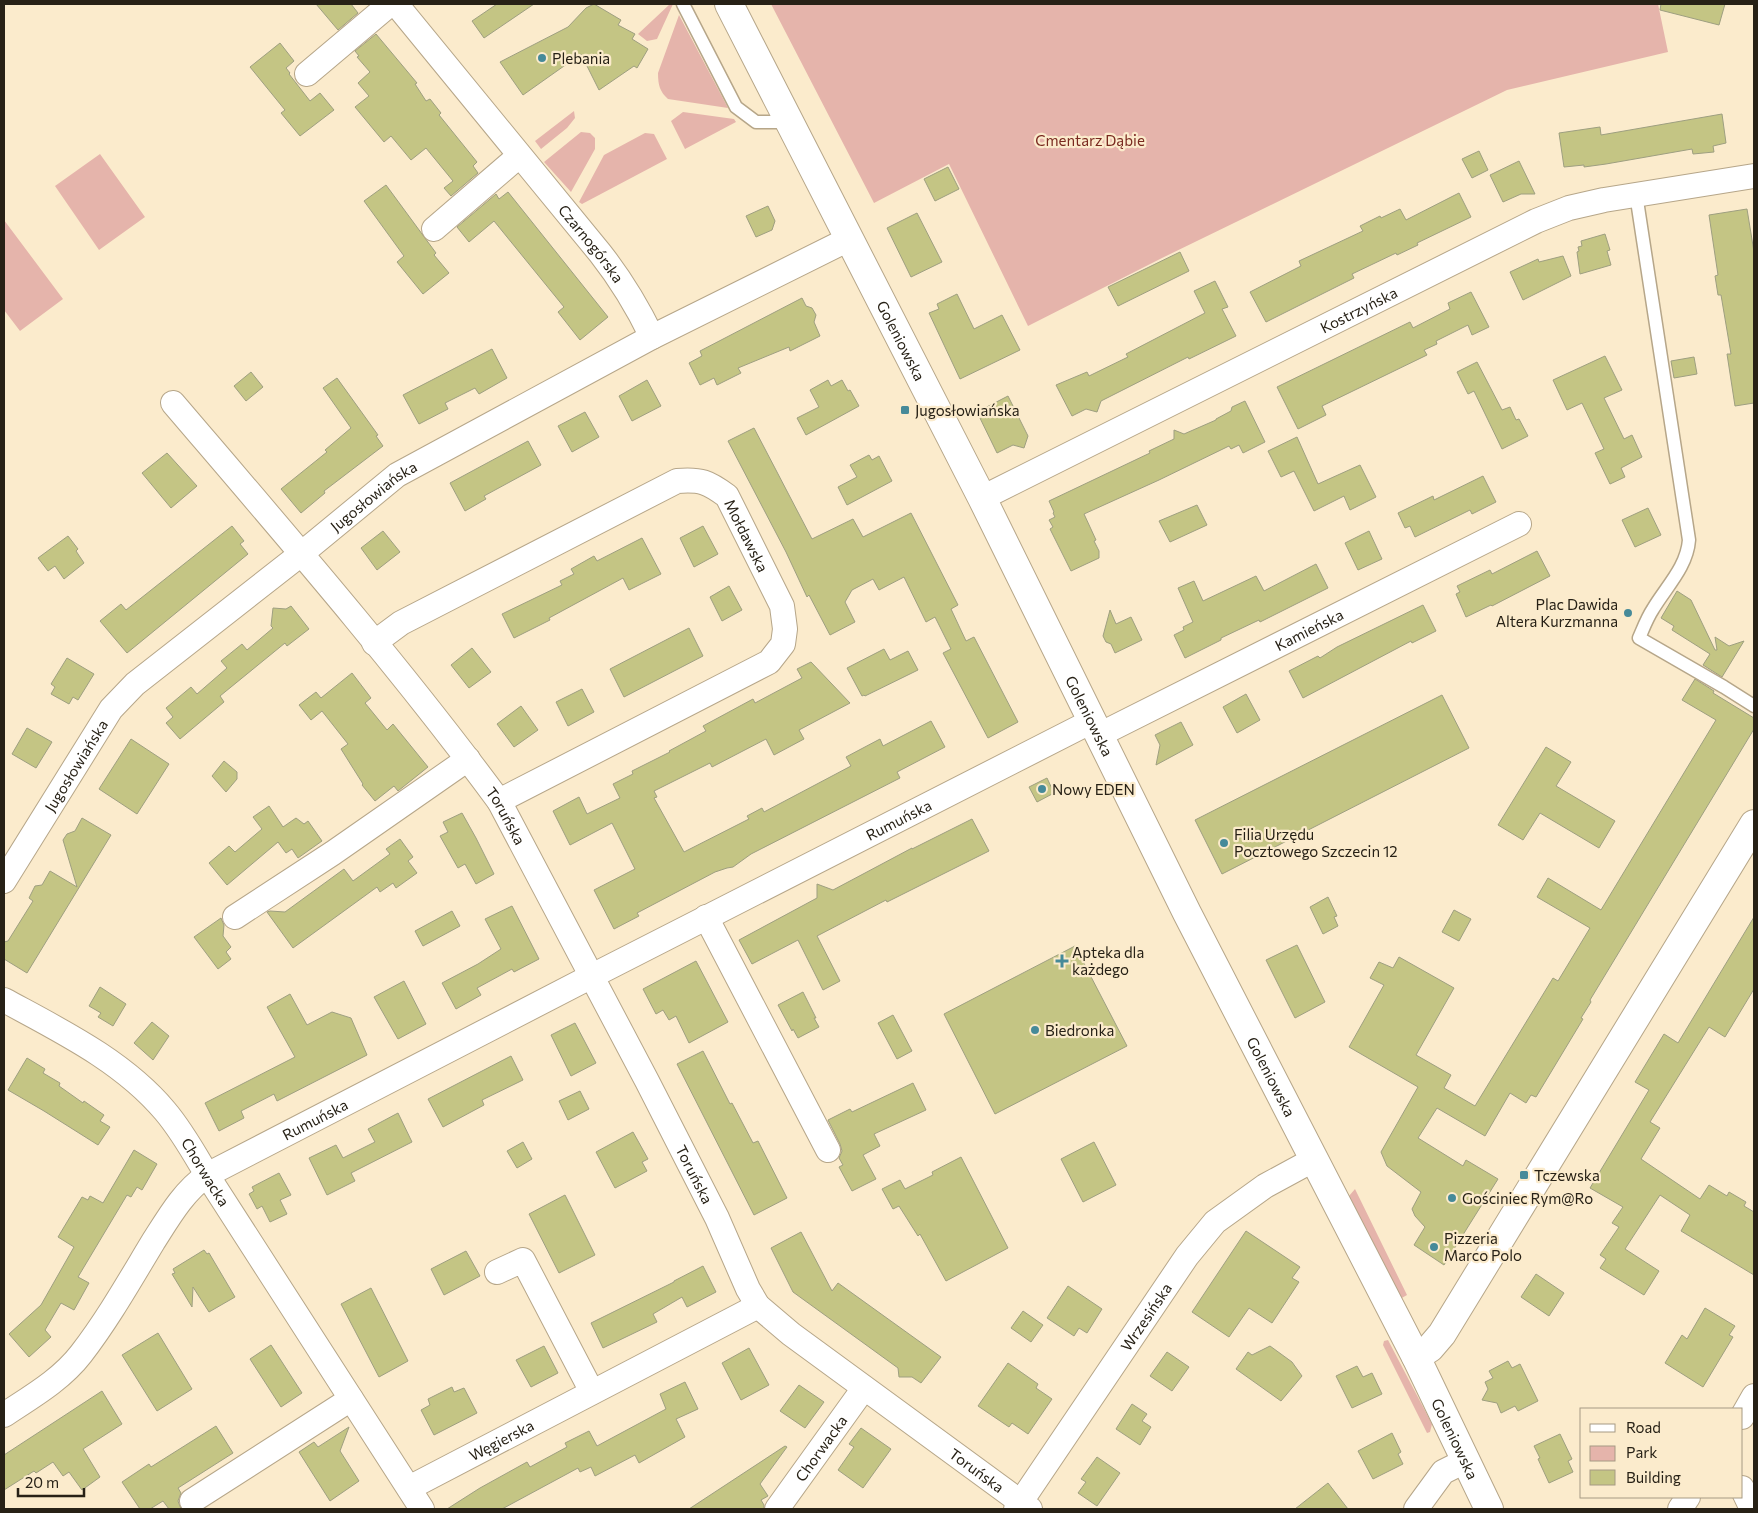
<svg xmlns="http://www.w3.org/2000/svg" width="1758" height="1513" viewBox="0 0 1758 1513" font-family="Commissioner,sans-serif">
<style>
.green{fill:#e5b4ab}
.building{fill:#c4c584;stroke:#9e9f80}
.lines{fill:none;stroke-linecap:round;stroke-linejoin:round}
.service-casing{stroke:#b6a689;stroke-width:15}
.minor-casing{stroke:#b6a689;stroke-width:26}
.tertiary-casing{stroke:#b6a689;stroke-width:30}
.service{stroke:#fff;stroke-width:12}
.minor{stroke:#fff;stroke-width:24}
.tertiary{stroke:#fff;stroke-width:28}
.poi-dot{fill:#468a99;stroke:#fbebcc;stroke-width:2}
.labels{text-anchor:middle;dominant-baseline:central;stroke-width:4.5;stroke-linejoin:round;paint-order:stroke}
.poi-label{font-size:15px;fill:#272116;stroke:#fbebcc;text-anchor:start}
.park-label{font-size:15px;fill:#79291f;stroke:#fbebcc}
.street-label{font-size:15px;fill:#272116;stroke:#fbebcc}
</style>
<rect width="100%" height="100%" fill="#fbebcc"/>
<path class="green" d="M670,4H673L657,39L647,41L638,34Z
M771,4H1658L1668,52L1507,90L1162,258L1028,326L949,164L874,203Z
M679,15L728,108L668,99C660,92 658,85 658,73Z
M574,111L575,118L567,128L541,149L535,141Z
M683,112L734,119L736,122L685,149L671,121Z
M581,132L590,133L595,138V149L571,192L544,162Z
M645,133L654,134L667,159L582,204L579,202L604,155Z
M100,154L145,217L99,250L55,186Z
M4,220L63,299L20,331L4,310Z
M1355,1189L1407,1295L1400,1299L1349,1196Z
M1388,1340L1432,1424L1430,1432L1427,1433L1383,1345L1384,1341Z"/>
<path class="building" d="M316,4H351L358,13L338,30Z
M497,4H534L484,38L472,21Z
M594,4L621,20L618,25L635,34L632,39L648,49L637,68L634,66L599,90L581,54L523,95L500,62L568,27L586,8Z
M1661,4H1725L1719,25L1660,10Z
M376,34L417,83L415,84L426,101L430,99L441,113L439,115L477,162L473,166L478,173L451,196L444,188L453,181L426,148L411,160L391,136L384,142L355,107L369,96L358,83L370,72L357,57L359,56L355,51Z
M280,43L294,61L286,68L290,73L289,74L310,101L320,93L334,110L300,136L281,113L285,110L250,67Z
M1722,114L1726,143L1713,146L1714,152L1693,154L1692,149L1606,164L1584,167V165L1564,167L1559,133L1600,127L1601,135Z
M1479,151L1488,170L1472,178L1462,159Z
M1519,161L1535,194H1521L1503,202L1490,175Z
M948,167L959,189L935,201L924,179Z
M386,185L436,253L434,255L449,273L423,294L397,262L404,256L364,201Z
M508,192L608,317L580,340L558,312L564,307L494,221L469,242L457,227L496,194L499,199Z
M1459,193L1471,217L1417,243L1418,245L1397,255L1396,253L1352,274L1354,278L1266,322L1250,292L1301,266L1299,261L1363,231L1360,226L1380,216L1381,218L1400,209L1406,220Z
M768,206L775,221L772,230L756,237L746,216Z
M1747,209L1754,252V403L1735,406L1727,354H1731L1721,295H1718L1715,276L1718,275L1709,215Z
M917,213L942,262L911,277L887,228Z
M1605,234L1610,250L1607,251L1611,265L1580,274L1577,252L1579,251L1578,247L1582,246L1581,241Z
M1180,252L1189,271L1118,306L1108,287Z
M1563,256L1571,276L1523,300L1510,272L1538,259L1539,262Z
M1215,281L1228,307L1222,309L1236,336L1189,359L1188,357L1101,401L1097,412L1086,409L1072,416L1056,385L1087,372L1089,376L1128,357L1126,354L1205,313L1194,291Z
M1471,292L1489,327L1472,335L1468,325L1436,341L1437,344L1424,350L1427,355L1322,406L1326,415L1298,429L1277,387L1410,322L1413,328L1450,309L1448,303Z
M957,294L974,329L1002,315L1020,350L960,379L929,313L939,309L937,304Z
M802,298L806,306L812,308L816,315L814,322L820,336L790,351L789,347L738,368L741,373L717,385L714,378L700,385L689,363L702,356L700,351Z
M492,349L507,378L479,394L475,388L445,403L448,409L419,424L403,395Z
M1605,356L1622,390L1604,398L1624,439L1632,435L1642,457L1621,468L1625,477L1610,484L1595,453L1604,449L1582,403L1567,410L1553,380Z
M1694,357L1697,374L1674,378L1671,361Z
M1477,362L1502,410L1510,407L1516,420L1519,419L1528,436L1502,449L1474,391L1468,394L1457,372Z
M251,372L263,387L246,401L234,386Z
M337,378L378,435L376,436L383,446L324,491L325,493L301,513L281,489L327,452L325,450L351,428L323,388Z
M647,380L661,406L632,421L619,396Z
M828,380L831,386L842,380L848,391L850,390L859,406L806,435L797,418L819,407L810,390Z
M1008,396L1028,436L1024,448L1013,445L997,453L977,412Z
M1245,401L1265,442L1243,453L1239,445L1231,449L1229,446L1159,480L1084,514L1096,540L1094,541L1099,551V558L1071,571L1050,529L1053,527L1049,520L1055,517L1053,513L1054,512L1049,501L1150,453L1149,451L1174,439V430L1184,434L1216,420V419L1231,411L1232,407Z
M585,412L599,437L572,452L558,426Z
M754,428L812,539L853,519L863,537L911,513L958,605L951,609L966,641L974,637L1018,722L988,738L943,653L951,649L935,617L926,622L904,577L879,590L873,579L852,590L845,602L855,622L830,635L809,595L807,597L786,552L728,441Z
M1297,437L1318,484L1360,465L1376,497L1350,510L1344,496L1314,511L1294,471L1281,477L1268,451Z
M528,441L541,465L484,496L486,499L465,511L450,483Z
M167,453L197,486L171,508L142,473Z
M869,455L872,460L879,456L892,481L847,505L838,487L857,477L850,465Z
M1483,476L1496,502L1472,514L1470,510L1415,537L1410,526L1405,528L1398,513L1433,496L1434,500Z
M1197,505L1207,525L1170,542L1159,521Z
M1648,508L1661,535L1635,547L1622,520Z
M232,526L244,541L240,544L248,554L127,653L100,621L121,604L126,610Z
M703,526L718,554L694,567L680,538Z
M383,531L400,552L377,570L361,548Z
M1369,531L1382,559L1358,570L1345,543Z
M68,536L78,549L76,551L84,563L64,579L55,566L48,571L38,558Z
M642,538L661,574L629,590L623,578L549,618L550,620L514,638L502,614L562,585L560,581L574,574L571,569L594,556L597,561Z
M1537,551L1550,576L1492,606L1491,605L1466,617L1456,594L1460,592L1457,586L1490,570L1492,574Z
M1316,564L1328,588L1260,622L1259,620L1221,638V640L1185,658L1174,635L1184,630L1183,627L1193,622L1178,588L1194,581L1203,601L1256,576L1264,591Z
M729,586L742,610L722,621L710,597Z
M1677,591L1691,600L1715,650H1717L1715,637L1729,646L1744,641L1722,677L1703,665L1710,654L1672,630L1674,626L1661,618Z
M1423,605L1436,631L1412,643L1411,641L1303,698L1289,671L1318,656L1320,658L1337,647Z
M291,606L309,629L287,646L285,643L220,696L224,702L180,739L166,723L173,717L166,708L191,687L197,694L227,668L221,661L242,644L247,650L273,628L271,626L273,608L286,609Z
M1110,610L1116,624L1131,617L1142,640L1115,653L1111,644L1106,642L1103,636Z
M689,628L703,656L624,697L610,669Z
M472,648L491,672L469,688L451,665Z
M884,649L890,660L908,651L918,670L865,696L864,695L862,696L847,668Z
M67,658L94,674L78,700L73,697L69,704L51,694L55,687L51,684Z
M811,662L850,703L799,730L804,739L774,755L766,739L712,767L710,763L654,791L657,797L654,798L684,852L749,819L747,816L762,808L764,812L851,766L846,757L880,739L883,746L931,721L945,747L897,772L900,778L751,854L733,867L727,868L715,872L637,913L639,916L614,929L594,890L635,869L612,823L570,845L553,811L579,797L587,814L620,798L613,784L633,774L632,771L670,752L669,751L706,731L703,726L753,699L755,703L802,678L797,669Z
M352,673L371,698L365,703L387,730L393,724L428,767L398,791L394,786L375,801L362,785L363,784L341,749L348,744L322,711L311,720L299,705L316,692L321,698Z
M1695,679L1714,691L1713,693L1754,718V729L1590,1000L1591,1002L1581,1018L1583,1019L1536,1097L1531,1095L1526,1103L1510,1093L1485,1136L1437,1108L1418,1138L1463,1166L1466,1160L1498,1179L1444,1265L1414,1245L1425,1227L1415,1216L1412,1209L1421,1192L1387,1166L1381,1152L1418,1087L1349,1047L1384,985L1370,978L1379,962L1393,968L1399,957L1454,988L1416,1055L1451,1075L1444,1088L1475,1106L1553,978L1558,981L1590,928L1537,897L1548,878L1601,910L1716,720L1682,700Z
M582,689L594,712L568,726L556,702Z
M1246,694L1260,720L1237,733L1223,707Z
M1442,695L1469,748L1222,874L1195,820Z
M521,706L538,730L514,747L497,724Z
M1181,722L1193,745L1156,765L1160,745L1155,735Z
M27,728L52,742L36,768L12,754Z
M131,739L169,764L137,814L99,789Z
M1546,747L1571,762L1556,786L1615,821L1599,848L1540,813L1523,840L1498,825Z
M224,761L237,772V779L226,792L212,776Z
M1047,778L1054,793L1037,802L1029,787Z
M269,806L283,827L296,818L304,824L308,821L322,841L298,858L292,849L286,853L278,842L227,885L209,863L229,846L235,852L262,829L253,817Z
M462,813L476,838L494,874L476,884L465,864L458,868L440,836L448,832L443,822Z
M82,818L111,835L27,973L4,959V942L8,941L33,901L29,898L35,886L42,885L50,871L77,887L63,840L67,834L75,831Z
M972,819L989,851L887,902L886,900L817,936L840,981L823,990L798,940L752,964L739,940L817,898V884L833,890L912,848V849Z
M400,839L413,857L408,861L417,873L396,888L393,883L380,892L377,887L293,948L267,912L270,911L285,912L344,869L353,881L390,854L386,849Z
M1328,897L1337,916L1334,917L1338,926L1323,934L1310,907Z
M512,906L539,959L514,972L512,969L477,988L481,995L456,1009L442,983L478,964L501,949L485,919Z
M1454,910L1471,919L1459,941L1442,932Z
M452,911L460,926L423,946L415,931Z
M1754,917V989L1725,1037L1709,1027L1650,1122L1660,1128L1641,1159L1700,1199L1709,1185L1727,1196L1729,1192L1746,1202L1744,1206L1754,1212V1275L1681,1231L1690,1215L1660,1195L1625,1249L1659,1271L1644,1295L1600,1268L1606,1259L1600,1255L1619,1227L1612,1223L1623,1207L1590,1188L1649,1090L1635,1082L1664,1034L1678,1043Z
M221,918L224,925L223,936L231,947L226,952L231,959L218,969L194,937Z
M1297,945L1325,1002L1295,1018L1266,960Z
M1075,946L1127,1046L995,1114L944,1014Z
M696,961L728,1022L689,1043L676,1016L669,1020L663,1010L656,1014L643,989Z
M404,981L426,1024L398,1039L374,997Z
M100,987L126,1004L113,1026L98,1017L101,1013L89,1006Z
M803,992L816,1018H814L819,1027L798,1038L793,1029L792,1031L778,1005Z
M290,994L307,1025L332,1012L351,1018L367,1055L277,1101L274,1094L241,1111L244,1118L219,1131L205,1103L295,1057L267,1007Z
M893,1015L912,1051L897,1059L878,1023Z
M152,1022L169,1036L153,1060L134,1043Z
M575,1023L596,1063L571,1076L551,1035Z
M703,1051L730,1104L732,1103L753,1143L758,1141L787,1198L754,1215L677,1064Z
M511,1056L523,1080L482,1100L484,1105L443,1127L428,1099Z
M27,1058L45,1069L43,1073L60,1083L59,1086L83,1103L84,1101L104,1115L100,1121L110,1127L98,1145L44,1111L8,1090Z
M913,1083L926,1110L874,1134L880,1146L863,1155L876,1179L852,1191L839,1167L843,1165L839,1158L842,1151L840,1144L828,1120L850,1109L852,1112Z
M580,1091L589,1109L568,1120L559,1101Z
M398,1113L412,1142L351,1173L355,1181L327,1195L309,1158L336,1145L343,1158L375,1142L368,1129Z
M633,1132L648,1159L642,1162L647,1171L615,1188L596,1152Z
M523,1142L532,1159L517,1168L507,1151Z
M1094,1142L1116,1185L1083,1202L1061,1159Z
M134,1150L157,1164L142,1190L137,1187L131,1197L127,1195L78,1277L89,1283L74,1310L61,1303L45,1330L51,1337L29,1357L9,1334L41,1305L74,1247L58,1237L82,1197L88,1200L90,1196L103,1203Z
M961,1157L1008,1248L946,1281L920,1234L918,1236L899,1206L893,1209L882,1189L900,1180L905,1189L933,1175L932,1172Z
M279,1173L291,1195L280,1200L287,1214L270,1222L262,1206L257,1209L249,1194L254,1191L252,1187Z
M565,1195L595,1255L559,1273L529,1214Z
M1246,1231L1300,1267L1292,1278L1299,1282L1272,1323L1249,1308L1229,1337L1192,1312Z
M801,1232L832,1291L838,1283L941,1357L921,1383L912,1377H899L898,1368L793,1292L771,1248Z
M204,1250L207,1254L209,1253L235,1297L209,1312L193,1287L192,1307L172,1274L175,1273L173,1269Z
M466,1251L480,1276L444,1295L431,1269Z
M703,1266L716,1292L687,1307L682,1297L653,1314L657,1322L603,1348L591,1323L674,1282V1281Z
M1536,1274L1564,1293L1549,1316L1521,1297Z
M1068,1286L1102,1309L1087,1333L1079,1328L1074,1336L1047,1318Z
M371,1288L408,1361L379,1377L341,1304Z
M1705,1308L1735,1326L1729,1335L1733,1337L1703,1387L1665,1363L1682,1335L1687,1339Z
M1023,1311L1043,1325L1031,1342L1011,1328Z
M158,1333L192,1389L157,1411L122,1355Z
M271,1345L302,1393L281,1407L250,1359Z
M544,1346L558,1373L531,1387L516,1360Z
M1270,1346L1292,1362L1302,1376L1281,1401L1236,1369L1248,1352L1252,1355Z
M749,1348L769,1385L741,1400L722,1363Z
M1167,1352L1189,1367L1172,1391L1150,1376Z
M1508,1361L1512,1368L1520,1364L1538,1401L1518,1411L1515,1406L1501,1413L1497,1403L1482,1400L1488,1389L1485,1382L1493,1378L1489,1371Z
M1008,1363L1038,1384L1036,1388L1052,1399L1028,1434L1012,1423L1009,1427L978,1406Z
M1357,1366L1363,1377L1372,1373L1382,1394L1352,1408L1336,1376Z
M685,1382L698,1409L676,1419L685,1437L639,1463L635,1455L595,1476L591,1467L580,1472L578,1468L502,1509H447L480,1488L527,1462L530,1467L567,1447L565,1443L589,1431L597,1446L666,1409L660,1394Z
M799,1385L824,1402L805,1428L780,1411Z
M452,1387L454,1392L464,1388L477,1413L434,1435L421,1410L430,1405L428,1399Z
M102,1391L122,1424L83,1449L100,1477L82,1490L69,1472L63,1476L53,1462L36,1473L34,1471L4,1490V1455Z
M1132,1404L1147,1414L1142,1421L1151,1427L1140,1445L1116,1429Z
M216,1426L233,1453L178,1488L181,1493L178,1501L181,1509H169L163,1501L150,1509H140L122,1482L149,1464L151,1467Z
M349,1427L340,1451L359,1481L330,1501L299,1452L314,1442L318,1447Z
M861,1428L891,1449L863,1488L838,1470L854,1447L849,1444Z
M1392,1433L1401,1452L1398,1454L1403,1464L1373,1479L1358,1451Z
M1560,1434L1572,1459L1568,1461L1573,1472L1549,1483L1538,1459L1540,1458L1534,1446Z
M785,1446L787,1447L760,1484L768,1496L761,1500L764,1505V1509H689Z
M1097,1457L1120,1473L1097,1506L1078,1493L1086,1482L1081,1479Z
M1328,1483L1348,1509H1295Z"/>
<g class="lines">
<g class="service-casing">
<path id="service" d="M683,4L736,107L756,122H789
M1636,194L1689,540C1687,567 1666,587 1653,609C1647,618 1643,629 1639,638L1724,687L1754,706"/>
</g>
<g class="minor-casing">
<g id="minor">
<path id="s1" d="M396,4L600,253C622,281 637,306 652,337"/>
<path d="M307,74L390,4"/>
<path d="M434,229L519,156"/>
<path id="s2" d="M173,403C284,533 397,663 499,801L647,1081L717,1218L748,1289L758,1306L791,1334L1030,1509"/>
<path id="s3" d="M982,498L1536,221L1569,208L1604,200L1754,176"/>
<path id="s4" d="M374,643L401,623L677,481C701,479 708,482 727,496L782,606L785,629L783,644L769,662L499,801"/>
<path id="s5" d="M1099,735L1519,524"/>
<path id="s6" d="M4,881L111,709L135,684L301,554L397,475L652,337L849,239"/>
<path d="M235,917L333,853L468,759"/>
<path d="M706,917L828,1150"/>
<path id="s7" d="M4,1000C61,1031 123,1061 165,1111C182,1131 194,1153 207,1175L422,1509"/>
<path d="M497,1272L523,1260L592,1392"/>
<path id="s8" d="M4,1415C31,1397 61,1380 81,1354C108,1319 130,1280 153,1242C169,1217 183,1192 207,1175L592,976L1092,721"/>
<path d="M1742,1417L1754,1396"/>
<path id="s9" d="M409,1488L758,1306"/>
<path d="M1742,1488L1752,1509"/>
<path d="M192,1501L351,1399"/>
<path id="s10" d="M777,1509L864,1388"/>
<path id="s11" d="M1016,1509L1187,1256L1215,1222L1265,1186L1313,1160"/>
<path d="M1416,1509L1443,1472L1465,1461"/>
<path d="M1680,1509L1688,1497"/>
</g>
</g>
<g class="tertiary-casing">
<g id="tertiary">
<path id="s12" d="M729,4L982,498L1187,913L1416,1357L1489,1509"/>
<path d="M1416,1357L1430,1348L1442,1334L1754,824"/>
</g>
</g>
<use href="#service" class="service"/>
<use href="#minor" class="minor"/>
<use href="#tertiary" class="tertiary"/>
</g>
<g class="poi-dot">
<circle cx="542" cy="58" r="5"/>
<rect x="900" y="405" width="10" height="10" rx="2.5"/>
<circle cx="1628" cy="613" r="5"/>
<circle cx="1042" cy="789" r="5"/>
<circle cx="1224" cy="843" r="5"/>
<path d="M1059.5 953.5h5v5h5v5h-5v5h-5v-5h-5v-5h5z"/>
<circle cx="1035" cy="1030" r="5"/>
<rect x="1519" y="1170" width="10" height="10" rx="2.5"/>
<circle cx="1452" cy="1198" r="5"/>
<circle cx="1434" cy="1247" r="5"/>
</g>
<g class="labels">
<g class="poi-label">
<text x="552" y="58">Plebania</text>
<text x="915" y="410">Jugosłowiańska</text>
<text x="1618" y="604" text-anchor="end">Plac Dawida<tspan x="1618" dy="17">Altera Kurzmanna</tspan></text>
<text x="1052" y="789">Nowy EDEN</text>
<text x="1234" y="834">Filia Urzędu<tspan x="1234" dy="17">Pocztowego Szczecin 12</tspan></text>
<text x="1072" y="952">Apteka dla<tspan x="1072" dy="17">każdego</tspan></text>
<text x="1045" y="1030">Biedronka</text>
<text x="1534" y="1175">Tczewska</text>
<text x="1462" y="1198">Gościniec Rym@Ro</text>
<text x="1444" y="1238">Pizzeria<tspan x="1444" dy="17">Marco Polo</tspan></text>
</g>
<g class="park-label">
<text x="1090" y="140">Cmentarz Dąbie</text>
</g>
<g class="street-label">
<text stroke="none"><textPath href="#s1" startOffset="309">Czarnogórska</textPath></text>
<text stroke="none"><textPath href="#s3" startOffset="421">Kostrzyńska</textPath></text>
<text stroke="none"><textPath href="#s12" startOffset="378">Goleniowska</textPath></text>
<text stroke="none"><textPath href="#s6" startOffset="541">Jugosłowiańska</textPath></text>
<text stroke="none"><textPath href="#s4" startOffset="442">Mołdawska</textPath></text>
<text stroke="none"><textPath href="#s5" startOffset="235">Kamieńska</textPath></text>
<text stroke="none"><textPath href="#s12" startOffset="798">Goleniowska</textPath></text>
<text stroke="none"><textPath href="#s6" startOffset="136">Jugosłowiańska</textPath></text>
<text stroke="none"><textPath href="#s2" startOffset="531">Toruńska</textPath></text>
<text stroke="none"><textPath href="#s8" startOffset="1096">Rumuńska</textPath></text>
<text stroke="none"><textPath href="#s12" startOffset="1202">Goleniowska</textPath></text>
<text stroke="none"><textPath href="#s8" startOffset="440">Rumuńska</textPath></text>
<text stroke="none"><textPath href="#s7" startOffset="270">Chorwacka</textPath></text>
<text stroke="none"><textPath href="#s2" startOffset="936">Toruńska</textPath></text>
<text stroke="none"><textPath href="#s11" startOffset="232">Wrzesińska</textPath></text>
<text stroke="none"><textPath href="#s12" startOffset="1608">Goleniowska</textPath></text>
<text stroke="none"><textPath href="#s9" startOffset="104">Węgierska</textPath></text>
<text stroke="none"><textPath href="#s10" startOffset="75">Chorwacka</textPath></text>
<text stroke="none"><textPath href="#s2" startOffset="1356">Toruńska</textPath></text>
</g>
</g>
<rect width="1758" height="1513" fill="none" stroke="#272116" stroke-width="10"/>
<rect x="1580" y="1408" width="162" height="90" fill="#fbebcc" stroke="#a69a83"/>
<rect x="1590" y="1424" width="25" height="8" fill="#ffffff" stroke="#a69a83"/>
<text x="1626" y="1433" font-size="15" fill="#272116">Road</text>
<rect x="1590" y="1446" width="25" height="15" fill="#e5b4ab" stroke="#a69a83"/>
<text x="1626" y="1458" font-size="15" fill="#272116">Park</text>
<rect x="1590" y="1470" width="25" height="15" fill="#c4c584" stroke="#a69a83"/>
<text x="1626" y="1483" font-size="15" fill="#272116">Building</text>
<path d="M18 1488v8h66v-8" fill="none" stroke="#272116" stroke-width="2.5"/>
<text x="25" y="1488" font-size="15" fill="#272116" stroke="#fbebcc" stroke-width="4" paint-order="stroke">20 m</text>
</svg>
